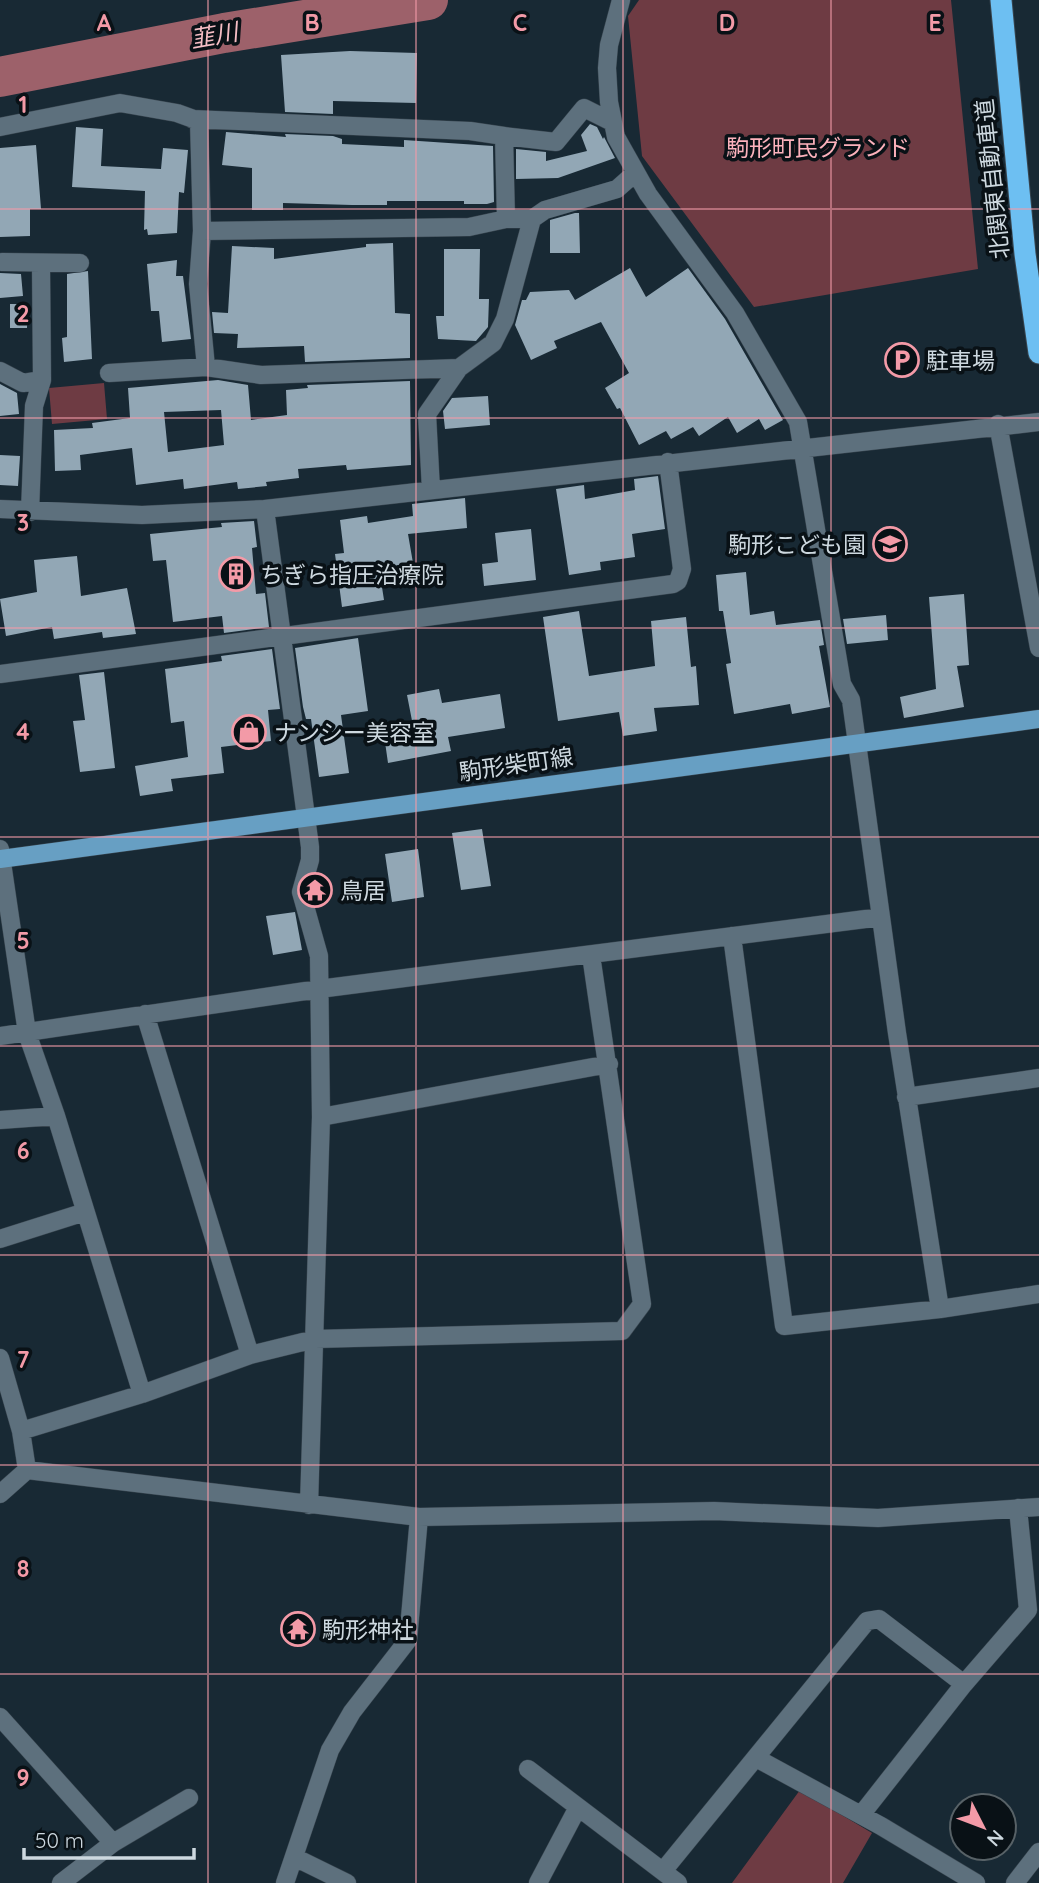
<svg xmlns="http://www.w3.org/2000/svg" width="1039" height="1883" viewBox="0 0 1039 1883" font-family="Quicksand,'Noto Sans JP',sans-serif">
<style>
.green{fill:#6e3b43}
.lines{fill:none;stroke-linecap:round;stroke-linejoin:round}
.river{stroke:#9d616a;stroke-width:40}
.building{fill:#92a7b5;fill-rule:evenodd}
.minor-casing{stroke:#38454f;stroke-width:19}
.major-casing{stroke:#38454f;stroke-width:19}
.highway-casing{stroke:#38454f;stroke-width:23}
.minor{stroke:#5d707d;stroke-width:18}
.major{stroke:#679fc3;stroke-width:18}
.highway{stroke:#6dbff2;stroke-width:21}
.grid{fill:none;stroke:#f39aa7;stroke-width:2;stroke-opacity:0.55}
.labels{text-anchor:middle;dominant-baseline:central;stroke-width:7;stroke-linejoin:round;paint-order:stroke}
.park-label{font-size:23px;fill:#fcb2bc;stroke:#091116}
.street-label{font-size:23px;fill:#cdd8df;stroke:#091116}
.poi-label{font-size:23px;fill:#cdd8df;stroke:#091116;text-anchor:start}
.water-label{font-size:24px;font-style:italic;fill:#f6bec5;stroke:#091116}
.grid-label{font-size:23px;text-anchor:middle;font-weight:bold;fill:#f39aa7;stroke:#091116;stroke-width:7;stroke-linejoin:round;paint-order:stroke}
</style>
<rect width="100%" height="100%" fill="#182934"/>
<path class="green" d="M639,0H951L978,269L754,307L642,156L628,16Z
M104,383L107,419L52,424L49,388Z
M800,1790L872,1833L843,1883H732Z"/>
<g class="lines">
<path class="river" d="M0,77L224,33L428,0"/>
</g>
<path class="building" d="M350,51L417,53L416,103L333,101V114L285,112L281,55Z
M590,124L597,127L603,139L604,137L615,158L558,178L516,179V149L546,152V161L587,151L581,135Z
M76,127L103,129L101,166L161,169L163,148L188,150L184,193L179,192L177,233L148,235L147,229L144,230L145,191L72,187Z
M226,132L286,137L285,134L333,136L342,139V144L404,147V140L493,146L494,202L487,204H464V201H387V205H352L283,203V210H252V168L222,165Z
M36,145L41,209H30V236L0,237V148Z
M575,213H579L580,253H550V220Z
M393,243L395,313L410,314V358L305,362L304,346L237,348L238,334L214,333L212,312L228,313L232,246L274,248V259L366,247V244Z
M444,249H480L479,299H489L488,327L476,341L438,339L436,316H444Z
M177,260L176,276H183L191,339L162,342L159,311H151L147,264Z
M630,268L646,297L688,268L725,319L783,420L765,430L759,419L737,433L728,417L699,436L693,427L671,439L666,431L639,445L620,408L617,409L605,388L629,373L601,322L554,341L557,348L531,360L515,325L522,300H526L530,292L569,290L575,300Z
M88,271L92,359L64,362L62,338L67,337V274Z
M0,273L21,274L23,296L0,298Z
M10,304H28L27,328H10Z
M218,380L248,385L251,420L287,415L286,390L308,388L307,385L410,381L411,465L347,470L346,465L298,469L299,478L266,482L267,486L238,489L237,482L184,489L183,479L136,485L132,448L80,455L81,470L55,471L54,430L93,428L92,423L130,418L128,388ZM221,410L224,445L168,452L164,412Z
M0,384L17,393L19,414L0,416Z
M488,396L490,425L445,429L443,411L452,398Z
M0,455L20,456L18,486L0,485Z
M658,476L665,529L632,534L635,557L600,562L601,570L569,575L556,489L584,485L585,499L635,490L634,479Z
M465,498L467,528L408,534L413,563L379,568L384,600L342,607L335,554L344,553L340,520L367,516L368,523L413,516L412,504Z
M254,521L257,547L252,548L256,594L265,593L269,627L224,633L222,616L173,622L166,560L153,561L150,534L222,527L221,523Z
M531,529L536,580L484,586L482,564L498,562L495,533Z
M77,556L81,596L127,588L136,634L103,638L102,632L54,639L52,627L6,636L0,599L37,592L34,560Z
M746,572L750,615L774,611L776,625L820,620L824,645L819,646L830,707L792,714L790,704L734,714L726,664L731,663L723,611H719L716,575Z
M964,594L969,665L957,666L964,707L904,718L900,697L936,689L929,597Z
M579,611L589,676L655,666L651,621L686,617L691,667L696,666L699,705L654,708L657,731L623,736L619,712L558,721L543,617Z
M886,615L888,640L847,644L843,619Z
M358,638L368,711L341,715L349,773L319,777L311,719H306L303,707L295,648Z
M272,649L280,709L268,710L271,741L221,747L224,773L171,779L173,791L140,796L135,766L188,757L184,721L171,723L165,669L222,661L221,656Z
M104,672L115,768L80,772L73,721L85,720L79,675Z
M439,689L442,703L500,694L505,728L448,737L451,751L388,763L385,742L415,736L407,695Z
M482,829L491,886L461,890L452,833Z
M418,849L424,897L392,902L385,854Z
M295,912L302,950L273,955L266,916Z"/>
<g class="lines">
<g class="minor-casing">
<path id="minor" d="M621,0L609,45L607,68L609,102L616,137L648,194L735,313L798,422L842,684L851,700L897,1033L940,1309
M192,119L470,131L504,136L506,219
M0,127L120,103L177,113L199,121L202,231L198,284L206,367
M504,136L556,142L584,108L612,122
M202,231L469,227L506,219H532
M2,262L80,263
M459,368L493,343L505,319L532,219L545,210L617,189L635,173
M0,371L23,383L42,380
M109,373L206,367L261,375L459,368L427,414L431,490
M998,424L1039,648
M0,509L142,515L265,509L1039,422
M265,509L310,847V860L301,892L319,956L321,1117L309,1505
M30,512L34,406L42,380L41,265
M0,674L673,584L678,581L682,569L668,462
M0,849L27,1033L56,1116L142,1394
M732,936L784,1326L940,1309L1039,1294
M145,1014L250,1355
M0,1036L319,989L881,917
M906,1097L1039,1078
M321,1117L609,1064
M0,1120L56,1116
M0,1239L85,1212
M0,1358L21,1431L27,1470
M21,1431L142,1394L250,1355L315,1339L622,1331L642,1304L591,955
M0,1494L27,1470L419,1517L714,1511L878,1518L1039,1507
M0,1717L113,1843
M756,1758L881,1826L976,1883
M528,1769L678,1883
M861,1815L964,1684L1028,1610L1018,1508
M294,1857L347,1883
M663,1871L867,1621L879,1619L964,1684
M61,1883L113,1843L189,1798
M285,1883L330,1750L352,1712L408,1640L419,1517
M538,1883L577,1809
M1015,1883L1039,1852"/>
</g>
<g class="major-casing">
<path id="major" d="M0,859L1039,719"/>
</g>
<g class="highway-casing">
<path id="highway" d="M1001,0L1025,254L1039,353"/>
</g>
<use href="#minor" class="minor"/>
<use href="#major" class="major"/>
<use href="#highway" class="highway"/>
</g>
<path class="grid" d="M208,0V1883M416,0V1883M623,0V1883M831,0V1883M0,209H1039M0,418H1039M0,628H1039M0,837H1039M0,1046H1039M0,1255H1039M0,1465H1039M0,1674H1039"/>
<defs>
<g id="parking-ring" transform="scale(1.75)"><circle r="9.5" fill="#091116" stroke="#f39aa7" stroke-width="1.5"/><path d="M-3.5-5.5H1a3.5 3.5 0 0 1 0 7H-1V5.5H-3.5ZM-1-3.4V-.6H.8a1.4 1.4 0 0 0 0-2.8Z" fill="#f39aa7"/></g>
<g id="school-ring" transform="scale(1.75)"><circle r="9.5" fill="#091116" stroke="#f39aa7" stroke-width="1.5"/><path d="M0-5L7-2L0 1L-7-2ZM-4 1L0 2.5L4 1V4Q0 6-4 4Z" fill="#f39aa7"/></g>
<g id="building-ring" transform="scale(1.75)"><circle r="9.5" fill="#091116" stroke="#f39aa7" stroke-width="1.5"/><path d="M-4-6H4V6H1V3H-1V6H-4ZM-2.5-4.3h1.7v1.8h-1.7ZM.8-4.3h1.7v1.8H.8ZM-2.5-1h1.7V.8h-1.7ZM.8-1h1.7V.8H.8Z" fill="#f39aa7"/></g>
<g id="shop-ring" transform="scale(1.75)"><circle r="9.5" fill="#091116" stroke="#f39aa7" stroke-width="1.5"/><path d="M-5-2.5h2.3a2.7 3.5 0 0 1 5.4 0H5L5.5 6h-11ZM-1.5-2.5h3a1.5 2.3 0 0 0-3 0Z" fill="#f39aa7"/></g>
<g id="temple-ring" transform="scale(1.75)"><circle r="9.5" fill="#091116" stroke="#f39aa7" stroke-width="1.5"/><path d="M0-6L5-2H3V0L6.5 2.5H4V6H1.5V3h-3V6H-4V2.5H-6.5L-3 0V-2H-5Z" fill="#f39aa7"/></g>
</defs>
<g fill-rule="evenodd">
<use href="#parking-ring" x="902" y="360"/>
<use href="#school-ring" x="890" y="544"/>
<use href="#building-ring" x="236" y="574"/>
<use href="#shop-ring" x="249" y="732"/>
<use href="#temple-ring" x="315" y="890"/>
<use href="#temple-ring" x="298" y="1629"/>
</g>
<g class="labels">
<g class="park-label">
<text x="818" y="147">駒形町民グランド</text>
</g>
<g class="street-label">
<text transform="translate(992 179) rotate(-96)">北関東自動車道</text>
<text transform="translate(516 764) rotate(-8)">駒形柴町線</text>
</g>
<g class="poi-label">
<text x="926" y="360">駐車場</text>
<text x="866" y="544" text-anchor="end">駒形こども園</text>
<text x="260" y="574">ちぎら指圧治療院</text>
<text x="274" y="732">ナンシー美容室</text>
<text x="340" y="890">鳥居</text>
<text x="322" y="1629">駒形神社</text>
</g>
<g class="water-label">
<text transform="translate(214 35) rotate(-10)">韮川</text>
</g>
</g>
<g class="grid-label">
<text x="104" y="31">A</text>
<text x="312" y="31">B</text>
<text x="520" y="31">C</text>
<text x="727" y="31">D</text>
<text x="935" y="31">E</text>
<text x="23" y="113">1</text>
<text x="23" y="322">2</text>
<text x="23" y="531">3</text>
<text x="23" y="740">4</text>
<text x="23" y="949">5</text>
<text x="23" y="1159">6</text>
<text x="23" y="1368">7</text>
<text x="23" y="1577">8</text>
<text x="23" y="1786">9</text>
</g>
<g transform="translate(983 1827) rotate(132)"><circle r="33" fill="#091116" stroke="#576166" stroke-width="2"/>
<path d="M0-5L12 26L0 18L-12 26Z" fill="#f39aa7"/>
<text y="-10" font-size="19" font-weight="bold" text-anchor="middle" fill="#cdd8df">N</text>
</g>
<path d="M24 1848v10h170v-10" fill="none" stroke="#cdd8df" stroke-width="3.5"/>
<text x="35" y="1848" font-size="21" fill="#cdd8df" stroke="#091116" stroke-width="5" paint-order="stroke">50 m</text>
</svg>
